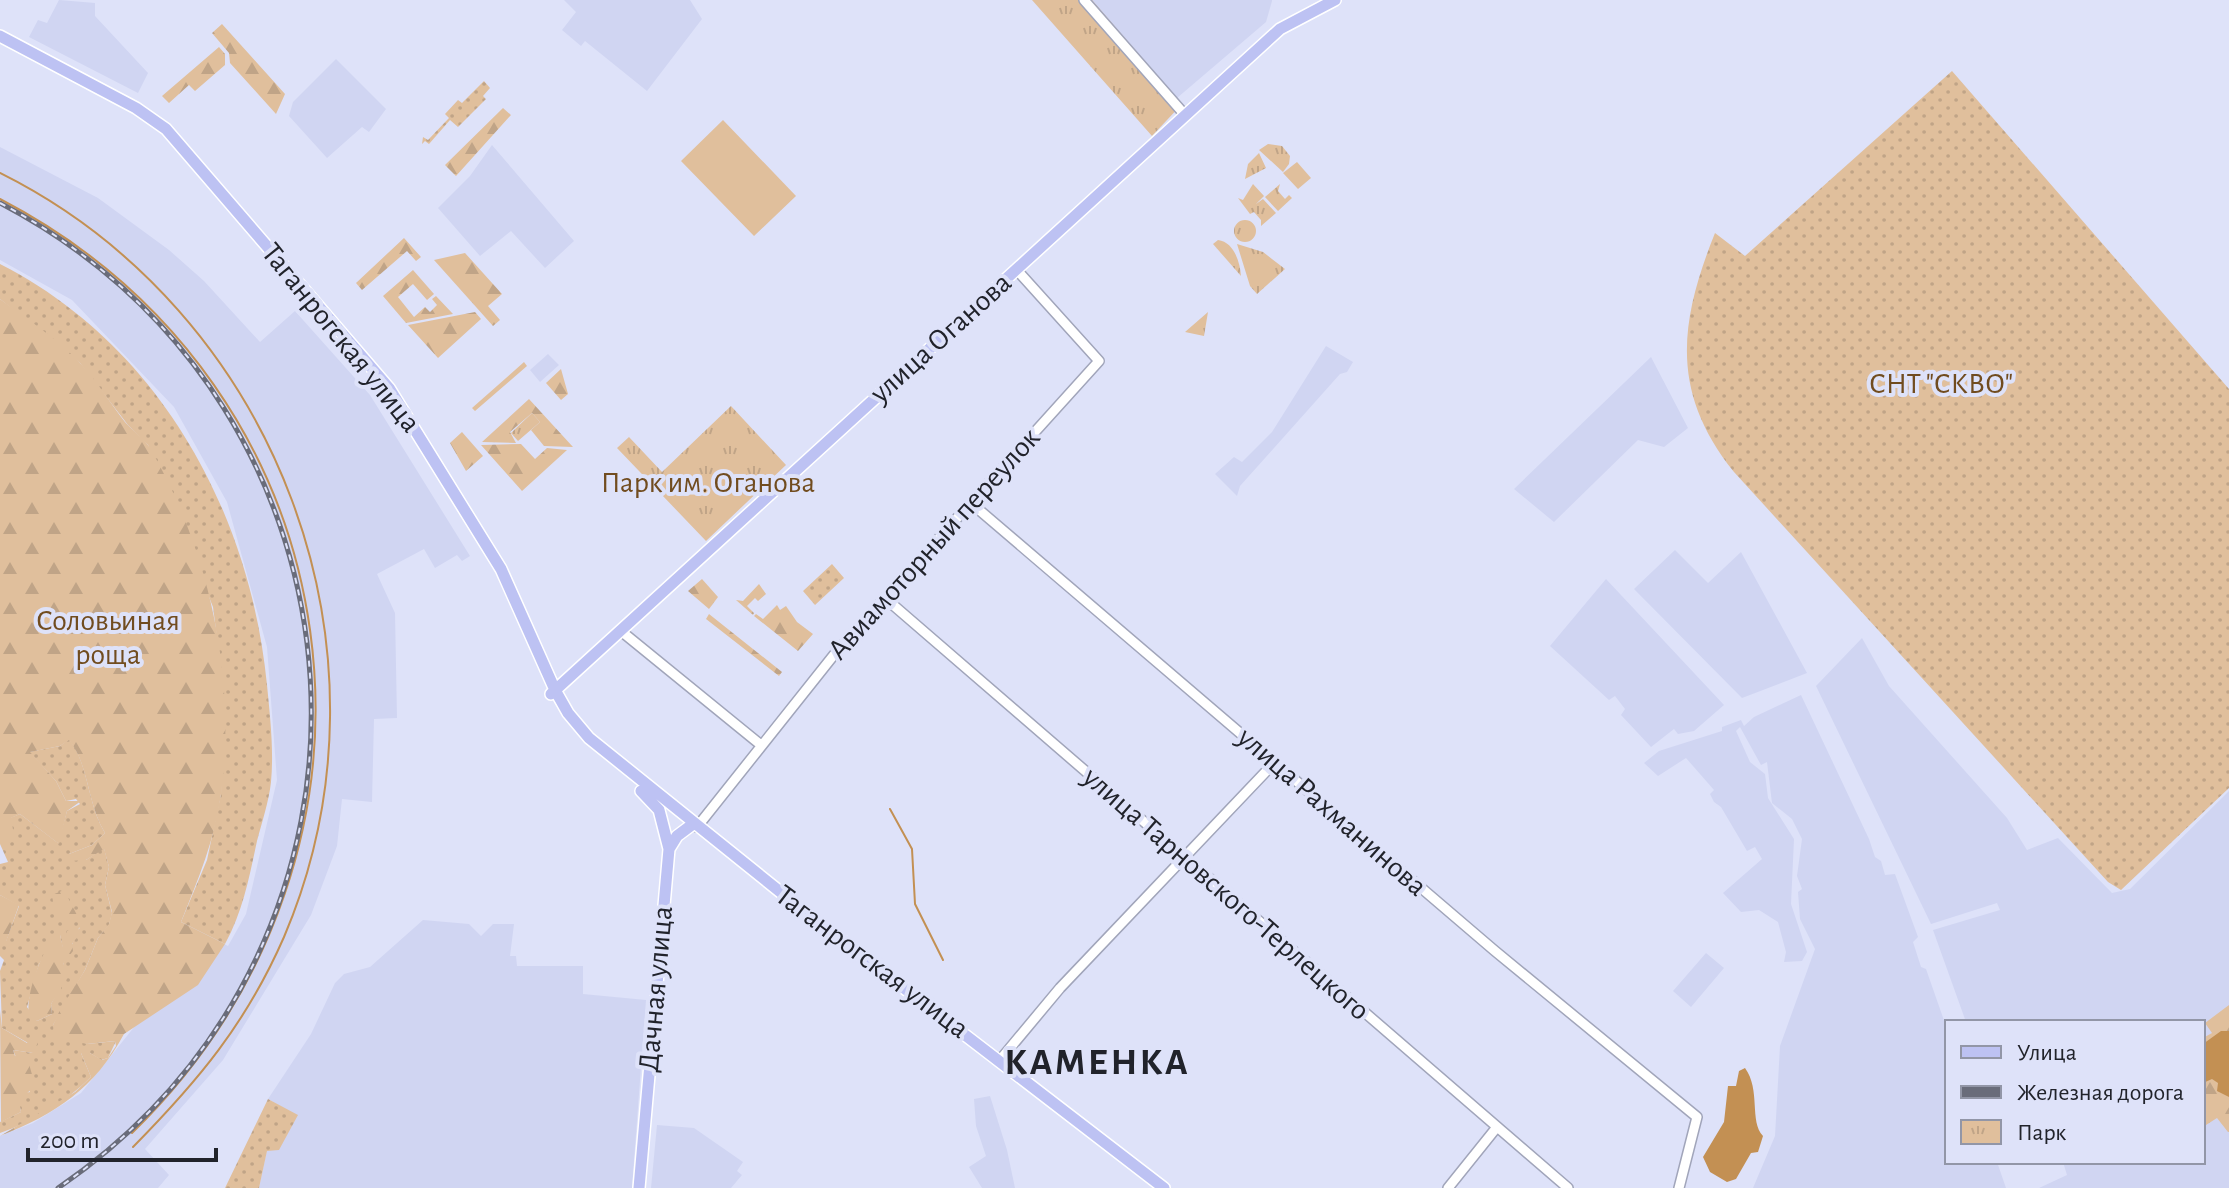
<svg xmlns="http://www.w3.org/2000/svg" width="2229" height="1188" viewBox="0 0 2229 1188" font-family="'Alegreya Sans',sans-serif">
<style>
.built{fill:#d0d5f2}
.grass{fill:url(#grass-dots);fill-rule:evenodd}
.forest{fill:url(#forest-firs)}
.park{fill:url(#park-tufts)}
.pitch{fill:#e0bf9c}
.water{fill:#c39053}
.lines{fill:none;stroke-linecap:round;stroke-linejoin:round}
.stream{stroke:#c39053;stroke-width:2}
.minor-casing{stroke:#a1a5ba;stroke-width:12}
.major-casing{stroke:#fff;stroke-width:14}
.minor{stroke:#fff;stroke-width:9}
.major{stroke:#bdc2f3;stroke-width:11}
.rail-casing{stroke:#696c7a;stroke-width:5}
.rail{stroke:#dee2f9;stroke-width:2;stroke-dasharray:6;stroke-linecap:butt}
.labels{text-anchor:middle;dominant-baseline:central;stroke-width:8;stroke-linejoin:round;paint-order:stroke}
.street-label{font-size:30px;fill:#21232b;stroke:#dee2f9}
.park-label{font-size:30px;fill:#714c1f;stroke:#dee2f9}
.district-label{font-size:38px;font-weight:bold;letter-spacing:2px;fill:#21232b;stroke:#dee2f9}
</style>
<defs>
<pattern id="grass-dots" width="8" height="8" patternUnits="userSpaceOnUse" patternTransform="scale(2)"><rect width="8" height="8" fill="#e0bf9c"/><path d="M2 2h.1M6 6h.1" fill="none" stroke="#c0a487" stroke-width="1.8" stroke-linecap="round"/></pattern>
<pattern id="forest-firs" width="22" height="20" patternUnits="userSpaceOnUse" patternTransform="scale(2)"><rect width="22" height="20" fill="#e0bf9c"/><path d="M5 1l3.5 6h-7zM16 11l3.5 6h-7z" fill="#c0a487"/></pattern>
<pattern id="park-tufts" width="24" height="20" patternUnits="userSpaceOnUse" patternTransform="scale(2)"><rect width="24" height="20" fill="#e0bf9c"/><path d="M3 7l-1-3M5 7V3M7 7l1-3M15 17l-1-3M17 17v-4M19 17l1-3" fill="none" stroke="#c0a487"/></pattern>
</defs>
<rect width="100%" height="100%" fill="#dee2f9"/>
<path class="built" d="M59,0L95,3V16L148,73L138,93L29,37L38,20L47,23Z
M564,0H690L702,19L647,91L585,41L581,46L562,30L576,12Z
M1092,0H1272V1L1266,22L1177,98Z
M336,59L386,109L369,132L362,127L327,158L289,116L293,102Z
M492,145L574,241L545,268L511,231L480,256L438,208L470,176Z
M0,147L98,198L169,250L204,281L260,342L295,311L370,395L470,556L462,561L457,555L435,568L424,549L377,574L395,613L397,718L374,719L372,802L342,799L337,846L311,915L223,1060L145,1149L169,1175L158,1188H0V1136L33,1123L81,1093L135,1026L183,923L228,946L246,914L277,780L267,647L227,502L174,407L72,300L0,260Z
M1326,346L1353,362L1347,372L1340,374L1240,486L1237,496L1215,474L1234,457L1242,462L1272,432Z
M548,354L559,365L540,382L530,370Z
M1651,357L1688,428L1664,447L1638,440L1554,522L1514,489Z
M1675,550L1708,583L1741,552L1807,673L1742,698L1634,589Z
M1606,579L1724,705L1694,731L1678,734L1674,729L1651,747L1621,715L1625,709L1615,696L1609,700L1550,646Z
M1862,638L1889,686L2007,818L2027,850L2058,838L2112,893L2130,889L2229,791V1005L2212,1033L2204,1039L2203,1022H1966L1933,930L2000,910L1997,903L1931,924L1816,686Z
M1801,695L1869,839L1875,857L1881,861L1885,875L1895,874L1918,937L1913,942L1921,967L1926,969L1947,1029V1162H1997L2006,1188H1753L1775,1136L1780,1046L1815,949L1800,919L1798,892L1802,889L1797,876L1802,839L1792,819L1772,803L1767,762L1761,765L1740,727L1736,731L1750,762L1765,774L1768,798L1794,839L1791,904L1807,952L1802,961L1784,962L1786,952L1778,922L1759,910L1741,912L1723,893L1762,859L1755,847L1747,851L1721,807L1714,802L1710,794L1714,790L1686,758L1658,776L1644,763L1659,751L1722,731V727L1741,720L1744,726L1754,717Z
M423,920L469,924L481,936L493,924H514L510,956H516L517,966H583V994L646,1000L632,1188H259L267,1150L297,1116L268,1099L311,1034L335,983L344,974L370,967Z
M1706,953L1724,968L1691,1007L1673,991Z
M990,1096L1007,1150L1015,1188H982L969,1167L986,1156L976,1126L974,1099Z
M2203,1114L2206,1124L2217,1117L2229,1132V1188H2039L2067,1175L2063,1162H2203Z
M657,1125L694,1128L743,1162L737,1171L742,1175L731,1188H651Z"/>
<path class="grass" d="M1952,71L2229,389V788L2121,890L2108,882L1734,472C1670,392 1679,323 1715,233L1745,256Z
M484,81L490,88L483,96L486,99L458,127L450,120L429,144L425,141L422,144L423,137L428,140L449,118L445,114L458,100L462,103Z
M0,264C159,345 250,511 267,685C270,716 274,750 271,782C269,801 262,822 257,841C249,878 243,911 225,944L181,922L207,860L221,794L223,684L213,607L148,445L128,425L80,363L0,299Z
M832,564L844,578L815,605L803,591Z
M69,739C89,764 87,804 105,833L92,845L69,854L86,860L104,848L109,867L105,885L112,913L109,925L98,938L85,970L53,1025L87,1044L116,1041L108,1058L101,1060L90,1053H81L91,1077C66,1102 34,1121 0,1133V1122L21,1112L19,1103L24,1093L30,1092L13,1050L33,1053L28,1043L2,1028L0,971L4,960L0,956V941H6L19,906L0,895V864L8,862L0,844L10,818L20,814L58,843L67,811L80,804L76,799L66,801L56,781L29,752L60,746ZM80,927L63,964L67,975L51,1004L52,1014L37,1021L27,1007L39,964L60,935L63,949Z
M268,1099L298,1115L279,1150L267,1151L259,1188H225Z"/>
<path class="forest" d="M222,24L285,94L276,114L230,63L229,53L212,33Z
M219,47L225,54V65L195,91L189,85L169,103L162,96Z
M503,108L511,115L456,176L445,165Z
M404,238L421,257L416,261L407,251L362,290L356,283Z
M465,253L502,294L488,306L500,320L493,326L434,260Z
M413,270L434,294L427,300L413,284L398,297L414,317L425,307L430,312L437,305L432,299L436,296L453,314L406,323L383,296Z
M0,299C27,319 58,339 81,364C97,381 110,403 125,422C133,431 144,438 150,448C209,550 237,677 221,794C215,839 198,880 181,922L225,944L198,985L124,1034C95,1088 56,1114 0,1136L75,1092L91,1077L81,1053H90L102,1060L108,1058L116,1046L115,1041L87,1044L54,1037L53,1025L60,1010L85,970L98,938L109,924L112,912L105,885L109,867L104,849L86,860L69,861V854L92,845L105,833C87,804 89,764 69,740L60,746L30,752L56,781L66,801H81L67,811L59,844L20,814L11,818L15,841L0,844Z
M475,312L481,319L438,358L408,325Z
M524,362L527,366L475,411L472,408Z
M561,369L568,394L561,400L546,383Z
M529,399L573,447L544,446L531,430L540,422L532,413L510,432L516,443L482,442Z
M462,432L483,456L466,471L450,443Z
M521,444L535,459L547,448L567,450L522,491L481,445Z
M702,579L718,597L709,609L688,591Z
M759,584L766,594L758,601L755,598L747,606L754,613L753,615L736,600L743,601Z
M777,605L780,610L786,606L797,622L813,634L798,651L754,616L756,614L763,619Z
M709,614L782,672L779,676L706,619Z
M64,890L78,917L68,924L54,908L52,895Z
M0,895L19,905L6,942L0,941Z
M76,926L81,932L72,944L73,951L63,964L72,971L61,988L64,995H57L51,1004L52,1014L37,1021L29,1016C25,994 42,953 54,935H60L63,947L67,931Z
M2229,1005V1132H2228L2217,1118L2206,1125L2203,1038L2212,1033L2205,1023Z
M0,1010L2,1028L27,1043L33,1036L39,1040L33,1053L13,1050L15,1056L27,1057L35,1085C27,1096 17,1096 21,1112L1,1122Z"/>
<path class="park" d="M1032,0H1092L1182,104L1152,136Z
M1268,144L1282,146L1290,156L1289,164L1283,172L1259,150Z
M1259,153L1266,168L1245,179L1248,164Z
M1253,184L1264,196L1256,204L1263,199L1276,213L1261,226V220L1254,212L1250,214L1238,198L1243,200Z
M1280,184L1278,191L1285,199L1289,195L1292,198L1278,211L1265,197Z
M1234 231a11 11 0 1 1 22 0a11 11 0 1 1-22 0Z
M1218,240C1234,242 1240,262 1241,276L1213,244Z
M1237,244L1263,252L1285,269L1257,294L1250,286Z
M1208,312L1204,336L1185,332Z
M731,406L786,465L706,541L617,448L629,437L662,472Z
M532,413L540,422L518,441L511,433Z"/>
<path class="pitch" d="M723,120L796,196L754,236L681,161Z
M1297,162L1311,178L1298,189L1283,173Z"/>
<path class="water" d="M2221,1031H2229V1097L2217,1091L2218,1083L2212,1079L2203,1083V1044Z
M1745,1068C1761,1090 1749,1121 1763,1136L1758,1152L1751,1153L1736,1179L1727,1182L1710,1172L1703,1157L1724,1122L1728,1086H1736L1739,1071Z"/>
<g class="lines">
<path class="stream" d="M0,173C277,311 406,651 284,937C246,1024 198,1081 133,1147
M0,199C361,387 422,851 132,1133
M890,809L912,849L915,904L943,960"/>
<g class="minor-casing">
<path id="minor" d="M1084,0L1185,115
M971,503L1495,951L1697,1117L1679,1188
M885,598L1568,1188
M621,631L761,745
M697,827L837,651L1099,361L1016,269
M1000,1060L1060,988L1274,763
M1448,1188L1497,1127"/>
</g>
<g class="major-casing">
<path id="major" d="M0,36L136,108L166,129L389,388L501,569L555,690L568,713L589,738L809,915L1164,1188
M551,694L1280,29L1335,0
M669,849L677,836L693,824
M639,1188L669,849L659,810L641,791"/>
</g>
<use href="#minor" class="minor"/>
<use href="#major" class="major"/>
<g class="rail-casing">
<path id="rail" d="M0,203C388,406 420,941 58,1188"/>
</g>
<use href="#rail" class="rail"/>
</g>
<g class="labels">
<g class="street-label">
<text transform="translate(341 338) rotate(51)">Таганрогская улица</text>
<text transform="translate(941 338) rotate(-42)">улица Оганова</text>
<text transform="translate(934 544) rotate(-48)">Авиамоторный переулок</text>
<text transform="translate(1332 812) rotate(41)">улица Рахманинова</text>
<text transform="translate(1226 894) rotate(41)">улица Тарновского-Терлецкого</text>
<text transform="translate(872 962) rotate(37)">Таганрогская улица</text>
<text transform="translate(656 989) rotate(-85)">Дачная улица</text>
</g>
<g class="park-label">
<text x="1941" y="384">СНТ "СКВО"</text>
<text x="708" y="483">Парк им. Оганова</text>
<text x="108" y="621">Соловьиная<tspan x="108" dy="34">роща</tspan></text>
</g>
<g class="district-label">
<text x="1097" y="1063">КАМЕНКА</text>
</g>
</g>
<rect x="1945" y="1020" width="260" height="144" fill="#dee2f9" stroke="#9296a7" stroke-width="2"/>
<rect x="1961" y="1046" width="40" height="12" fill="#bdc2f3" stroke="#9296a7" stroke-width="2"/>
<text x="2017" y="1060" font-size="24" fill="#21232b">Улица</text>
<rect x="1961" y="1086" width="40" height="12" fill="#696c7a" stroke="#9296a7" stroke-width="2"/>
<text x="2017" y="1100" font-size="24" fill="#21232b">Железная дорога</text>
<rect x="1961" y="1120" width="40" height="24" fill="url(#park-tufts)" stroke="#9296a7" stroke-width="2"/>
<text x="2017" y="1140" font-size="24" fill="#21232b">Парк</text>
<path d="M28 1148v12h188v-12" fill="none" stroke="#21232b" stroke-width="4"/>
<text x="40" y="1148" font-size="24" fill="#21232b" stroke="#dee2f9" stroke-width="6" paint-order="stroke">200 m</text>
</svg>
